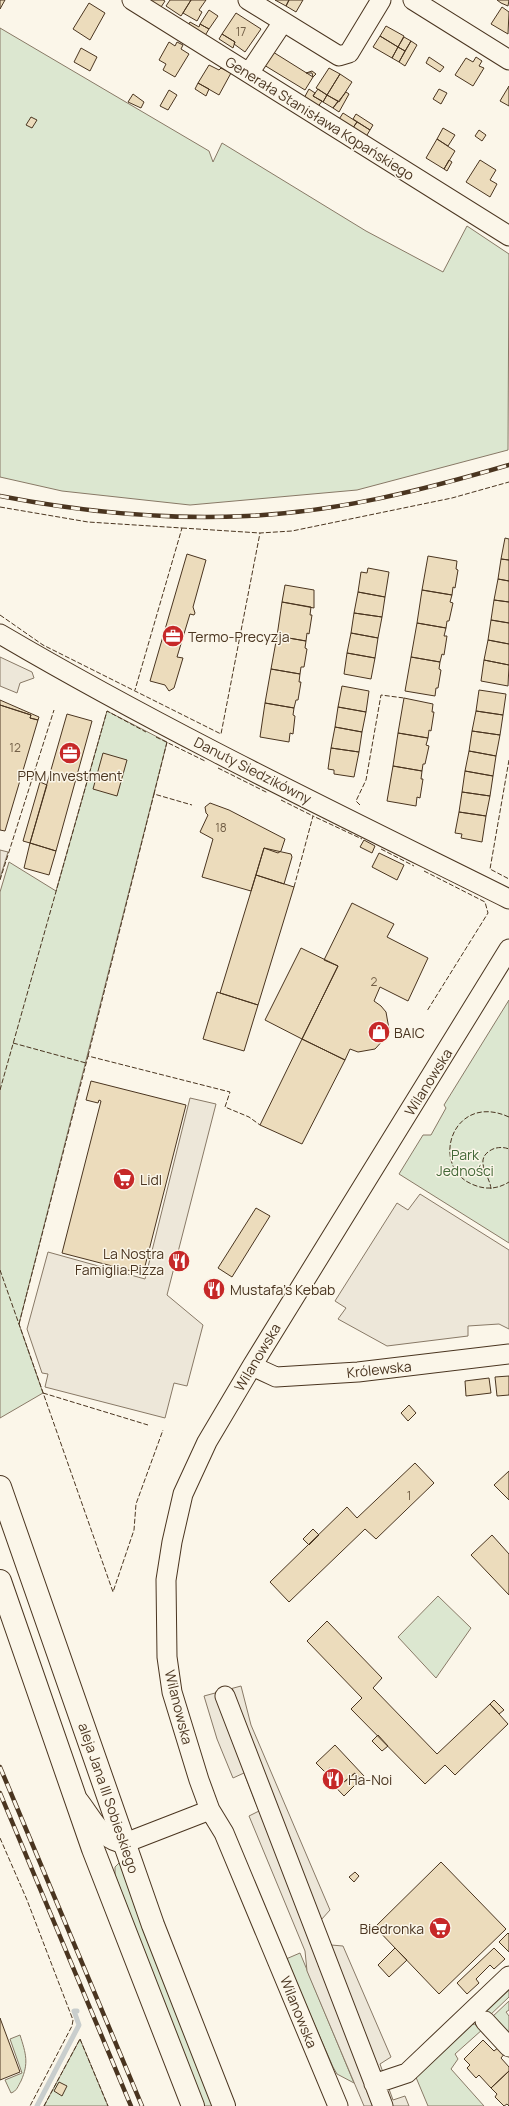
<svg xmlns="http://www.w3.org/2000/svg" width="509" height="2106" viewBox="0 0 509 2106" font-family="Manrope,sans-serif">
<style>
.green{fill:#dce7d0;stroke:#887966}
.parking{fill:#ede7d9;stroke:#887966}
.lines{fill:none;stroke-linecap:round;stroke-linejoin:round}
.stream{stroke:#c9cecd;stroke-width:5}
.building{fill:#ecdcbc;stroke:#4a3520}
.minor-casing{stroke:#4a3520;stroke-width:21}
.major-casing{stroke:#4a3520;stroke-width:24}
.minor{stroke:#fbf6e9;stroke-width:19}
.major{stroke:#fbf6e9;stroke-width:22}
.rail-casing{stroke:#4a3520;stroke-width:4.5}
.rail{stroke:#fbf6e9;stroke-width:3;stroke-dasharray:9;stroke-linecap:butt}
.fence{stroke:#4a3520;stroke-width:1;stroke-dasharray:5 2;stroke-linecap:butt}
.labels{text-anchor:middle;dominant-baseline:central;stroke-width:3;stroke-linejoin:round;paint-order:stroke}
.number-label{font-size:12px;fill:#725f47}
.street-label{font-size:14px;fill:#4a3520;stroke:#fbf6e9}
.poi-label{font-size:14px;fill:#4a3520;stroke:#fbf6e9;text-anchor:start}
.park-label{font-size:14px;fill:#436837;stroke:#fbf6e9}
</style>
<rect width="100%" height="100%" fill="#fbf6e9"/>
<path class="green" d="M0,28L209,151L213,162L222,143L366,231L443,272L467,226L509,254L508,450L357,490L190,505L62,491L0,477Z
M107,711L167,742L19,1324L43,1393L0,1418V892L9,862L56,891Z
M509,1000V1243L399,1174L423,1135H431L446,1108L444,1105Z
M438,1596L471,1628L436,1678L398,1637Z
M121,1861L213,2106H203L115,1875V1867Z
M300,1953L354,2083L337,2074L333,2067L286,1959Z
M509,1981V1997L488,2017L485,2010Z
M509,2001V2010L506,2012L509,2016V2039L490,2019Z
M476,2024L483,2029L455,2054L458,2059L451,2069L484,2106H428L415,2075L466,2025Z
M20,2035C26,2054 29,2063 21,2081C18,2086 17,2091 11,2093L5,2080L22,2073L10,2039Z
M80,2039L108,2106H44Z"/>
<path class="parking" d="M0,657L32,672L34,678L20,683L17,693L0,686Z
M0,850L8,852L0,878Z
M190,1098L216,1104L167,1295L203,1325L187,1386L174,1383L165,1418L45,1387L48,1374L42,1373L27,1329L48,1252L145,1279Z
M420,1194L509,1250V1329L499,1324L468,1326V1336L387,1346L338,1319L346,1308L335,1301L397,1203L408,1210Z
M241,1686L251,1725L330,1910L321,1920L331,1945L343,1946L391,2057L380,2064L393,2100L405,2096L409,2106H364L307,1971L305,1951L249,1816L259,1811L244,1773L233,1778L217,1739L204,1696Z"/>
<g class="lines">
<path class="stream" d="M37,2106L79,2025L74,2011H77"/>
</g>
<path class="building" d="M0,0H5L0,9Z
M143,0H163L165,1L159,10Z
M170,0H191L181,16L166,6Z
M191,0H206L199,10L202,12L197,21L183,13Z
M275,0H289L286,6Z
M289,0H303L296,12L286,6Z
M497,0H509L508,6L501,3Z
M89,3L105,13L90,40L73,29Z
M502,7L509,12L508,34L491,24Z
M209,10L218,16L209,29L200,24Z
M236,13L261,29L245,52L234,44L235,42L222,34Z
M190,22L199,27L200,24L209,29L203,39L186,29Z
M386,26L404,36L398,47L380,36Z
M222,34L235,42L233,48L219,39Z
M380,36L398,47L392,58L373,47Z
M404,37L411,41L405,51L398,47Z
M411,41L417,45L405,66L399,62Z
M169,42L175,46L177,42L183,45L181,49L189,54L175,77L163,70L166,64L159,60Z
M398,47L405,51L399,62L392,58Z
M81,48L97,57L90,71L74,62Z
M273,52L313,77L305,90L264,65Z
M429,57L444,67L440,72L426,63Z
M476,57L482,61L479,66L484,68L473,86L455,75L466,58L473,62Z
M209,65L219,70L221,68L231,73L219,95L198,83Z
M329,68L340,74L327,95L316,88Z
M312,71L316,74L313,77L312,73H306Z
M340,74L352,82L339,102L327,95Z
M198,83L209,89L206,96L195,89Z
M509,86V106L500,101Z
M309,89L315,93L313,96L322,101L317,108L303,100Z
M318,89L327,95L323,102L313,96Z
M439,89L447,93L441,104L433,99Z
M169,90L177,95L168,110L160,106Z
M346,92L349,94L339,112L333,108Z
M133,94L144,102L141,108L128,102Z
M327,95L338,101L333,108L323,102Z
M343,113L357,122L350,132L336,124Z
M356,114L373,125L370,130L353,119Z
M31,117L37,120L32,128L26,125Z
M357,122L370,130L364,140L350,132Z
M443,128L455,135L448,146L437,139Z
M479,130L486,135L482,141L475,136Z
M437,139L455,151L444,169L426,158Z
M449,160L452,162L447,171L444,169Z
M480,160L496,170L490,180L497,184L490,197L466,182Z
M505,538L509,539V560L501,559Z
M187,554L206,560L193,607L195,613L194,615L190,614L177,657L183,658L174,688L169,691L165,685L150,681Z
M428,556L457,561L456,569L458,570L455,588L453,587L452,595L422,590Z
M501,559L509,560V581L498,579Z
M368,568L389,572L385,597L358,592L361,572L367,573Z
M498,579L509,581V602L494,600Z
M285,585L314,590V608L282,602Z
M422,590L452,595L450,602L453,603L449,621H447L446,628L417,623Z
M358,592L385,597L382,617L354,613Z
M494,600L509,602V623L491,620Z
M282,602L311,607L310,615H312L309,634L307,633L306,641L277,636Z
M354,613L382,617L378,638L351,633Z
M491,620L509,623V644L488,640Z
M417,623L446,628L444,636H447L444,655L442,654L440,662L411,657Z
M351,633L378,638L375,658L347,653Z
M277,636L306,641L305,648L307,649L304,667H301L300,674L271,669Z
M488,640L509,644V665L484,660Z
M347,653L375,658L371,679L344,674Z
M411,657L440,662L439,669L441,670L438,688H436L435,696L405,691Z
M484,660L509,665L508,686L481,681Z
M271,669L300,674L299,682H301L298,700H296L294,708L265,703Z
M342,686L369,691L366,712L338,707Z
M479,690L506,694L503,715L476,711Z
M404,698L433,704L432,712H434L431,731L429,730L428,738L398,733Z
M0,700L39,717L38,720L30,718L31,715L0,705Z
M265,703L294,708L293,715L295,716L293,734L290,733L289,742L260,737Z
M0,705L31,715L30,718L38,720L5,831L0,830Z
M338,707L366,712L362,732L335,727Z
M476,711L503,715L500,735L472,731Z
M67,714L92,721L56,851L30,843Z
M335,727L362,732L359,752L331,748Z
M472,731L500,735L496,756L469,751Z
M398,733L428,738L426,745L429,746L425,764H423L422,771L393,766Z
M331,748L359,752L354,777L334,774V770L328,769Z
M469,751L496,756L493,776L465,771Z
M103,753L127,760L117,796L93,789Z
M393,766L422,771L421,779H423L420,798L417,797L416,806L387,801Z
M465,771L493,776L490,796L462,792Z
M40,782L47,785L30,843L23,841Z
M462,792L490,796L486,816L459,812Z
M210,803L229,810L285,839L281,851L278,853L264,848L251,891L202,877L213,839L200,832L208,815L206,813L205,807Z
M459,812L486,816L482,842L461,838L462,834L455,833Z
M364,840L375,846L372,853L360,847Z
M30,843L56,851L49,875L24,868Z
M264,848L291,854L292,857L284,884L256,875Z
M379,853L404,865L397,880L372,867Z
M256,875L294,887L258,1005L220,993Z
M352,903L394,924L387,937L428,958L408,1001L380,987L374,1001L381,1006L386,1012L389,1029L386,1037L375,1049L358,1052L350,1049L345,1060L302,1039L338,966L324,960Z
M301,948L338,966L302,1039L265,1020Z
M217,992L258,1005L244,1051L203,1039Z
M302,1039L345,1060L302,1144L260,1125Z
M91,1081L186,1105L143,1274L62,1253L101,1101L99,1100L98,1103L86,1100Z
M256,1208L270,1216L232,1277L218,1268Z
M210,1281L224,1289L218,1298L204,1290Z
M509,1376V1395L497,1396L495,1377Z
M489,1378L491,1393L466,1396L465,1381Z
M409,1405L416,1413L408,1421L401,1413Z
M415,1463L434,1483L376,1539L365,1529L289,1602L270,1582L347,1507L357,1518Z
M509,1471V1500L494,1485Z
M313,1529L319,1535L309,1545L303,1539Z
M492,1535L509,1554V1595L471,1555Z
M327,1621L382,1678L373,1688L437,1754L490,1704L508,1724L455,1775L445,1765L425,1784L351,1709L362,1698L307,1641Z
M494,1700L504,1710L499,1714L490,1704Z
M378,1735L388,1746L382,1751L372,1741Z
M335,1745L364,1776L361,1779L355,1773L344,1782L330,1768L325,1772L316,1763Z
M330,1768L344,1782L355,1773L361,1779L344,1796L323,1774Z
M441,1862L506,1929L439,1994L375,1927Z
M355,1872L359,1876L354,1882L349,1877Z
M508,1933L509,1934V1952L499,1942Z
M395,1948L407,1960L389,1977L378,1965Z
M494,1948L505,1959L494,1969L490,1965L476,1979L479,1983L467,1994L457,1983Z
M0,2018L20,2072L0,2080Z
M483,2040L494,2051L499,2047L505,2053L501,2058L509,2067V2071L491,2088L479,2075L476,2078L467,2068L470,2065L464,2059Z
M509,2071V2106L507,2104L504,2106L495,2097L497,2094L491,2088Z
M59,2082L67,2086L62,2096L54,2091Z"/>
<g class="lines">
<g class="minor-casing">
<path id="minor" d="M132,0L509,236
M248,0L339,56L349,53L381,0
M413,0L509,60
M249,73L283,22
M0,634C165,731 338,814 509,899
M252,1366L276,1377L358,1372L509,1354
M225,1696L383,2106
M79,1801C91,1816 104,1844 125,1843L210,1810L199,1780L172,1692L167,1657L166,1580L172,1542L183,1494L207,1442L252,1366L509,949
M210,1810L224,1833L338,2106
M485,2021L509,2047
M374,2084L407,2073L509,1976"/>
</g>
<g class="major-casing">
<path id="major" d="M0,1487L153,1925L224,2106
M0,1581L93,1849L193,2106"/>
</g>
<use href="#minor" class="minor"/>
<use href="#major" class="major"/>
<g class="rail-casing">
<path id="rail" d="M0,496C82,512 164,520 247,516C336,512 424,490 509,465
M0,1767L142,2106
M0,1793L131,2106"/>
</g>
<use href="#rail" class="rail"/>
<path class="fence" d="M0,507L88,522L182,528L135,690
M182,528L260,533L292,531L452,498L509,482
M0,615L43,645L221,734L260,533
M156,737L205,761
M167,742L154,794L192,805
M509,760L490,869L509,879
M218,768L268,793
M281,800L313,816
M360,805L356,801L366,780L381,695L404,698
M381,849L414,866
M424,871L485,902L488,913L427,1011
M0,880L54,710
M294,887L313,816L362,839
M13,1043L86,1063
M88,1056L154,794
M0,1090L107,711L146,732
M509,1117C452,1091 428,1168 474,1185C486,1190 498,1189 509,1182
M491,1189C490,1175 472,1159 493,1149C498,1147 504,1147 509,1149
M0,1270L113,1592L134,1530L136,1504L163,1430
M19,1324L88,1056L230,1092L225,1107L249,1117L260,1125
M43,1393L148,1425
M0,1838L27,1900L73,2020L72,2026L30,2106
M80,2039L108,2106
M44,2106L80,2039"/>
</g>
<defs>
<g id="office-disc" transform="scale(1.15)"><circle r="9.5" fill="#c62828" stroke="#fbf6e9"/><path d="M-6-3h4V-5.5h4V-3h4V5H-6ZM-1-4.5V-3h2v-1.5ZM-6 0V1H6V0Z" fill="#fff"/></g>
<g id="shop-disc" transform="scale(1.15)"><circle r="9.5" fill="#c62828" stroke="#fbf6e9"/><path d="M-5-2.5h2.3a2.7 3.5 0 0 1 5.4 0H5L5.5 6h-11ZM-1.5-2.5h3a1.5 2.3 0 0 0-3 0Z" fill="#fff"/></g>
<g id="supermarket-disc" transform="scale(1.15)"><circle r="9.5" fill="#c62828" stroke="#fbf6e9"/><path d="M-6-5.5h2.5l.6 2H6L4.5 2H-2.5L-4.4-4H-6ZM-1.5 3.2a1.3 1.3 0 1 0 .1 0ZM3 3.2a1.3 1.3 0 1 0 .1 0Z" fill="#fff"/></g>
<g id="restaurant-disc" transform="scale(1.15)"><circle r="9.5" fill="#c62828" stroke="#fbf6e9"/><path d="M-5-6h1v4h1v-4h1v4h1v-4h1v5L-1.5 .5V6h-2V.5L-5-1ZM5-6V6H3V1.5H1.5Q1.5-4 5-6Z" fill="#fff"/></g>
</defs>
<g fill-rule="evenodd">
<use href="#office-disc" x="173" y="636"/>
<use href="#office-disc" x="70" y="753"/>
<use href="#shop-disc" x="379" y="1032"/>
<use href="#supermarket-disc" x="124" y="1179"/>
<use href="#restaurant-disc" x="179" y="1261"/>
<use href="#restaurant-disc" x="214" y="1289"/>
<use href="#restaurant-disc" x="333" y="1779"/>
<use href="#supermarket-disc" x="440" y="1928"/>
</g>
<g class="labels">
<g class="number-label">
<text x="241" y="31">17</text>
<text x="15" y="747">12</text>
<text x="221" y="827">18</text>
<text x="374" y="981">2</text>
<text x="409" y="1495">1</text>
</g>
<g class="street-label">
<text transform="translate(320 118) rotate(32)">Generała Stanisława Kopańskiego</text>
<text transform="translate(253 770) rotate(27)">Danuty Siedzikówny</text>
<text transform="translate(428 1082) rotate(-58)">Wilanowska</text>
<text transform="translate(257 1357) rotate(-59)">Wilanowska</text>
<text transform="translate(379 1369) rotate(-6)">Królewska</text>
<text transform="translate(179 1707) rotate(76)">Wilanowska</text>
<text transform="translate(109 1798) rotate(71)">aleja Jana III Sobieskiego</text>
<text transform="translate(299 2012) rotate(68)">Wilanowska</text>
</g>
<g class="poi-label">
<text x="188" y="636">Termo-Precyzja</text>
<text x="70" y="775" text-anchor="middle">PPM Investment</text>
<text x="394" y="1032">BAIC</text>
<text x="140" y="1179">Lidl</text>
<text x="164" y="1253" text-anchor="end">La Nostra<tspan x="164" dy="16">Famiglia Pizza</tspan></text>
<text x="230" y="1289">Mustafa's Kebab</text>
<text x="348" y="1779">Ha-Noi</text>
<text x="424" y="1928" text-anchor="end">Biedronka</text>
</g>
<g class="park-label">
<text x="465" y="1154">Park<tspan x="465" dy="16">Jedności</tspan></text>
</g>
</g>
</svg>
